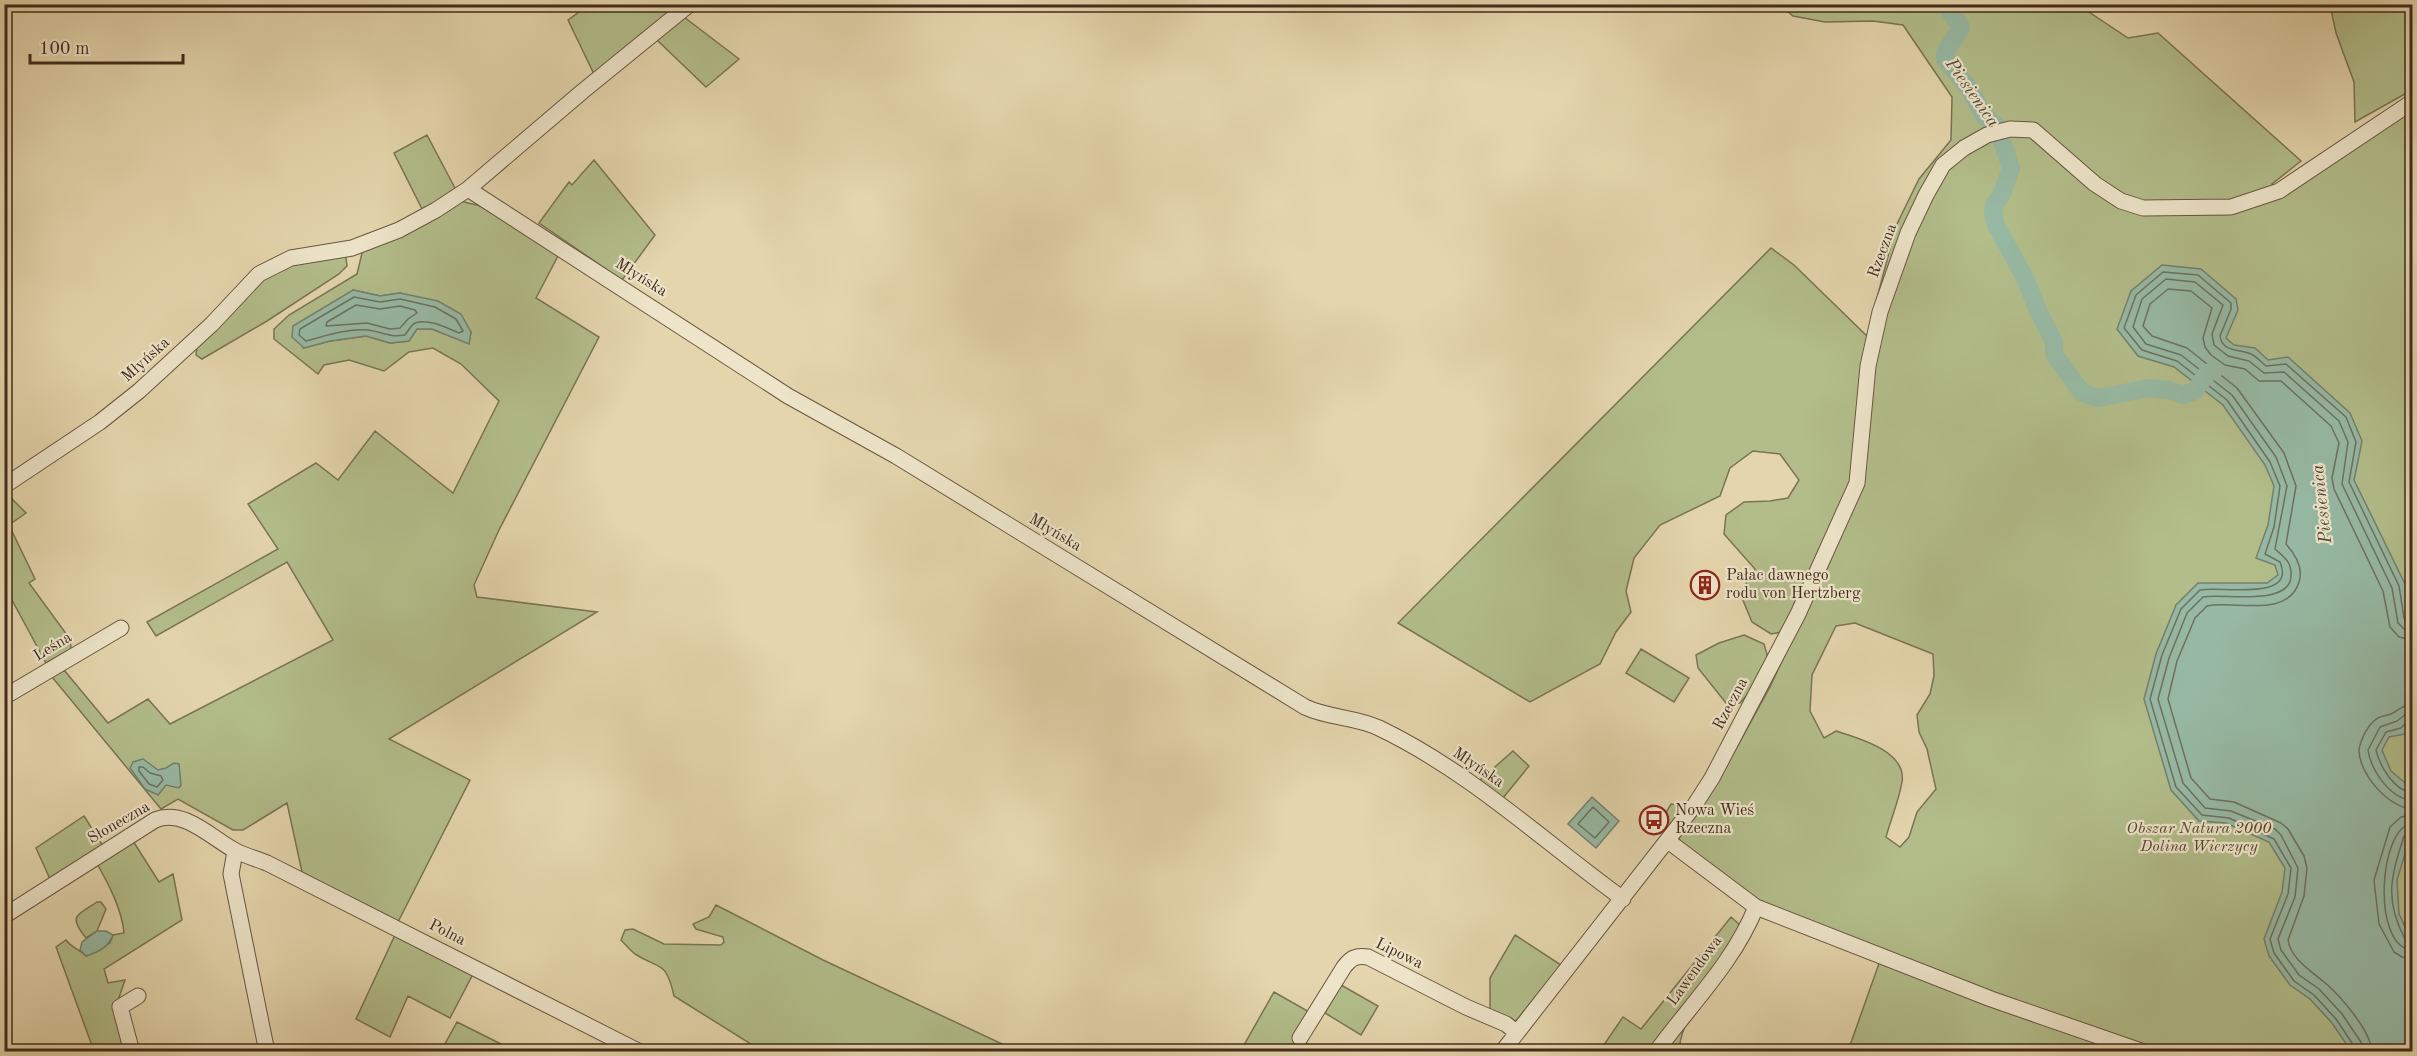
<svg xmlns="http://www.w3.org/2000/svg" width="2417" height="1056" viewBox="0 0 2417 1056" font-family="'Old Standard TT',serif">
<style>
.green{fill:#b2bd8a;stroke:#7a7454;stroke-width:1.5;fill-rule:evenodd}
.water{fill:#97b9a4;stroke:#75806e;stroke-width:1.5}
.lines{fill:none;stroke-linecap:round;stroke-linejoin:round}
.shore{stroke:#6c7260;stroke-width:1.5}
.river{stroke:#97b9a4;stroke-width:18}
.minor-casing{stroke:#6a5641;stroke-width:17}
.minor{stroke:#ede4c9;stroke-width:15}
.labels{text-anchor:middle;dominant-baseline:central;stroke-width:4.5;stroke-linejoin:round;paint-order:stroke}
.street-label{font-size:16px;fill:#422b1d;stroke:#ede4c9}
.poi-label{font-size:16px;fill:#422b1d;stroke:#ede4c9;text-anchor:start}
.park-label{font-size:16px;font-style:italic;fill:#584833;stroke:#ede4c9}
.water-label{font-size:18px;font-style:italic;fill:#534738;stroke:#ede4c9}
</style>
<rect width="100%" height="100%" fill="#e4d5ac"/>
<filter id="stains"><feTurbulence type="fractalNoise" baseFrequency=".00333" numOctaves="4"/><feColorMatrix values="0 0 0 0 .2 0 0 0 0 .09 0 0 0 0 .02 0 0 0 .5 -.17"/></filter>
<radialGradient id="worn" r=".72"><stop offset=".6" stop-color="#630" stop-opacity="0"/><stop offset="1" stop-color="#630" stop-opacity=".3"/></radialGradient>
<path class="green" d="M589,5H677L594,74L568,20Z
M1780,5H2085L2086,10L2128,38L2158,33L2301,161L2272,184L2273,187L2412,96V1051H1848L1882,955L1761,905L1682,847L1679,838L1721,776L1770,687L1802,617L1782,632L1771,634L1752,622L1740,593L1755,569L1724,534L1726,515L1744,502L1770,501L1788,498L1799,480L1780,454L1753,451L1730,468L1720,496L1660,525L1634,558L1626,591L1631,612L1616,632L1600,664L1530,702L1398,623L1771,248L1794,265L1867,336L1896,226L1919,179L1951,140L1952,97L1903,25L1873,21L1825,22L1793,16ZM1855,623L1933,654L1934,676L1930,694L1917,715L1919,732L1927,749L1936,789L1917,812L1909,837L1900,847L1886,837C1891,819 1899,800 1902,782C1907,751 1858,738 1836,731L1824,738L1810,711L1812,675L1836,626Z
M2330,5H2412V90L2355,122L2354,82L2336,33Z
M684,17L739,59L706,87L656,39Z
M427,135L456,190L423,211L394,153Z
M594,160L655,235L622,280L539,223L569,182L572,185Z
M460,201L481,206L559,254L536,298L599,337L499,530L474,585L477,597L597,612L389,739L470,780L397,924L302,872L287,803L243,830H233L178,799L161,809L52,677L64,670L108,723L148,699L170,724L333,640L287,562L156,636L147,622L278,549L248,504L316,463L338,480L375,431L453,493L499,401L461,364L433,348L409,352L384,371L349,360L324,365L318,374L274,339V329L289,315L357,274L363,249ZM353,290L380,296L400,293L471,332L469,343L432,329H417L409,341L390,343L366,336L330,341L304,348Z
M341,254L346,258L347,266L339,274L267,321L202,359L196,355L197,347L268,275L290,262Z
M7,494L26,513L9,525L35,579L29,583L70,639L71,649L46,663L5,587L4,495Z
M1744,635L1764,644L1768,658L1754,687L1740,703H1726L1698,668L1696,655L1719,643Z
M1641,649L1689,678L1674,702L1626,673Z
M1513,751L1529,766L1503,798L1479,781Z
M1671,804L1679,805L1682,811L1665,835V814Z
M84,816L103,846L50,879L36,848Z
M133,841L159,882L173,874L182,920L104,969L108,983L125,980L115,1009L126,1051H94L56,947L66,940C72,948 79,949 86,956L110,943L113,935L124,933C122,909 108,883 96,862Z
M97,902H101L106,909L97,931L86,938C68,916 76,916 97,902Z
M716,905L823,960L1017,1051H762L674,996C666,960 660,970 635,954C630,950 625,944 621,940L625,930L633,929L664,944L721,945L724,942L723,937L696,929L693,924L709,917Z
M1731,917L1739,924V934C1725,957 1675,1027 1680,1051H1669L1664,1048L1662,1052H1599L1623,1017L1641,1029Z
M395,935L473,974L450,1018L408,996L390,1037L356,1019Z
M1515,935L1561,965L1515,1022L1490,1012V978Z
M1341,985L1378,1006L1361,1035L1325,1013Z
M1274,992L1311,1013L1295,1042L1307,1044L1319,1051L1240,1052Z
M457,1022L507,1047L514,1051H441Z"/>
<path class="water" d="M2162,265L2201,269L2236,299L2238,310L2226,338L2234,345L2255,348L2268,360L2288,357L2350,413L2362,441L2354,480L2405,584L2412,638V724L2405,734L2389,737L2382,750L2391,771L2410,787L2412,831L2397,880L2399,914L2412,941V1051H2351L2332,1023L2310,999L2290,985L2269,956L2264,939L2282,892L2285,868L2269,842L2226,823L2199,821L2171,790L2144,699L2156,654L2176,605L2198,583H2267L2278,575L2275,565L2256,558L2268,525L2274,486L2265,465L2223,405L2174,367L2138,356L2117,329L2131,291Z
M353,290L380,296L400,293L438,301L461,314L471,332L469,344L432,329H417L409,341L390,343L366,336L330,341L304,348L292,337L293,326Z
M143,759L158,770L166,768L174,763L179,764L181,785L179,788L166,785L158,795L145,789L130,768L133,762Z
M1592,797L1619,821L1596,848L1568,824Z
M97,931H106L113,935C108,948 98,952 86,956L80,950L82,942Z"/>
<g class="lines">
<path class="shore" d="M354,297L380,302L400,299L435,307L456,319L463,331L459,333C447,328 428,318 415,323C411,325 408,331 405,335C389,338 383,332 368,330C349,328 325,336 306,341L299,335L300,329Z
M356,305L380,309L400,306L415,310L417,313L408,319L400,328L390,329L367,323L326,326L327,322Z
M2412,704C2403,705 2399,710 2391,714C2385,716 2379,716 2374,721C2367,727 2360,741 2359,750C2359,774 2389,808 2412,809
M2412,713L2406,714L2397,721L2380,727L2368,750C2371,770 2390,799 2412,800
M2412,721L2407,722L2401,728L2386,732L2376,750C2380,767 2394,790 2412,793
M139,767H143L150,773L161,776L163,780L157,787L149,784L139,771Z
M1593,807L1609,822L1595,838L1578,824Z
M2412,815L2401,817L2390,827L2374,880L2379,924L2394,952L2402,957L2412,959
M2412,824C2379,826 2371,947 2412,950
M2412,832L2404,836C2391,877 2384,899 2405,939L2412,942
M2355,1052L2354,1046L2336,1019L2314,995L2294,981L2274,953L2270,939L2288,894L2291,868L2274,839L2229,818L2202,815L2176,787L2150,699L2162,655L2181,609L2200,590C2222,586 2297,602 2280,562L2265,554L2274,527L2280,486L2270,462L2227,400L2177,361L2142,350L2124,328L2136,295L2163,272L2198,275L2231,303V309L2220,336C2222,352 2239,349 2251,354C2256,356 2261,362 2266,366L2286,364L2346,417L2356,442L2349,482L2399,586L2404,618L2407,622L2412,623
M2363,1052L2361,1042L2342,1014L2319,989L2299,975L2281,950L2278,939L2295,897L2298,868L2281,835L2275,829L2231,811L2205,808L2183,783L2158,699L2169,658L2187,613L2203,597C2223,593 2290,607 2291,576C2292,562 2284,557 2275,549L2287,486L2276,457L2232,395L2181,355L2146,344L2133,327L2142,299L2166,279L2195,282L2223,305L2212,334L2214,345L2228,356L2249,361L2264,373L2284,372L2339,421L2348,442L2342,484L2392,588L2398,623L2404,629L2412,631
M2372,1052C2371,1031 2340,995 2324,982C2310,970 2291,959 2288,940L2304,896L2307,868L2304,856L2288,829L2281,823L2234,802L2210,799L2191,778L2168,699L2177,661L2195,618L2207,606C2234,600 2288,619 2299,582C2304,567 2295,554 2286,544L2296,486L2284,453L2237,388L2187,348L2152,336L2143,326L2150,304L2168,289L2191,291L2212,308L2203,338L2205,347L2211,355L2225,365L2245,369L2259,381H2281L2331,426L2339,443L2332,478L2334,489L2383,591L2390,627L2399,637L2412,640"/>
<path class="river" d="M1945,4L1961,27C1957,39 1943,47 1945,60L1968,87L1985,117L1997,126L2011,168L2001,196L1995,203L1993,212L1996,225L2025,278L2039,313L2054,342V354L2082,393L2099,398L2148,388L2169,390L2183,395L2195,391L2207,373L2214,371"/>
<g class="minor-casing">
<path id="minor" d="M468,189L788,396L896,456L1305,707C1328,718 1356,717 1379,728C1469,771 1543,841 1623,899
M4,486L100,422L139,391L212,324L259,274L291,258L352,248L399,230L436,210L468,189L583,91L690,4
M4,697L121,628
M1668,841L1756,907L1991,999L2144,1052
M235,851L231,874L267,1052
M4,916L155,820C185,808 212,839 236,851C246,856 257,859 267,863L640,1052
M1300,1038L1344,967C1351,958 1356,955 1368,957L1466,1007L1506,1024L1516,1032
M132,1052L120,1007L138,996
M1502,1052L1694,806L1712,778L1798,614L1857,483L1868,366L1880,312L1908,233L1926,195L1943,165L1964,148L1987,135L2010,129L2033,130L2095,184L2121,201L2143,208L2231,207L2279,191L2412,102
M1656,1052C1691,1004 1734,962 1756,907"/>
</g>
<use href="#minor" class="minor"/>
</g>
<defs>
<g id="building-ring" transform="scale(1.5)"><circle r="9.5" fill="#ede4c9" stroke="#8f2418" stroke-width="1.5"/><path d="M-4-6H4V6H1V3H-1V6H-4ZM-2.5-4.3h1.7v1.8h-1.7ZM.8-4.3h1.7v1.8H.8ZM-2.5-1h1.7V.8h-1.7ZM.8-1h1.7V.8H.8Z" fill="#8f2418"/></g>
<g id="bus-ring" transform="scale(1.5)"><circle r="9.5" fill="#ede4c9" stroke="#8f2418" stroke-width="1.5"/><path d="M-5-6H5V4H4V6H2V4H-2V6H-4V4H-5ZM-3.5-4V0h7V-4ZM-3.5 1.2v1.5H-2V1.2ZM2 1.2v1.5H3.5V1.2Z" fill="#8f2418"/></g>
</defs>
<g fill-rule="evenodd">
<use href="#building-ring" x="1705" y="585"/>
<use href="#bus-ring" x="1654" y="820"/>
</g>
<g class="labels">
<g class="street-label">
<text transform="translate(1883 251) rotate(-70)">Rzeczna</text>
<text transform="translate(641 278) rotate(32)">Młyńska</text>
<text transform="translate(146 360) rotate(-42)">Młyńska</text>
<text transform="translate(1055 533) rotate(31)">Młyńska</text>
<text transform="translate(53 647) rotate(-31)">Leśna</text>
<text transform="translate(1731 704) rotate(-62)">Rzeczna</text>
<text transform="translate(1478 768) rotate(34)">Młyńska</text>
<text transform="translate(119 823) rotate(-30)">Słoneczna</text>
<text transform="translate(447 933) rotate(27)">Polna</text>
<text transform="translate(1399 954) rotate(26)">Lipowa</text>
<text transform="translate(1695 971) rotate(-54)">Lawendowa</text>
</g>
<g class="poi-label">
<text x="1726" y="576">Pałac dawnego<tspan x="1726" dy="18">rodu von Hertzberg</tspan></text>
<text x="1675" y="811">Nowa Wieś<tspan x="1675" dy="18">Rzeczna</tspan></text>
</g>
<g class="park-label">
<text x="2199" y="829">Obszar Natura 2000<tspan x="2199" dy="18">Dolina Wierzycy</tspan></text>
</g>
<g class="water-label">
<text transform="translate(1972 93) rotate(55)">Piesienica</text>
<text transform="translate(2322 504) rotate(-96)">Piesienica</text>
</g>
</g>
<rect width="2417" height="1056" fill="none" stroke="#e4d5ac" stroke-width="24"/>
<rect x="6" y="6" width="2405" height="1044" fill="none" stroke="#422b1d" stroke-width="3"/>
<rect x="12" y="12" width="2393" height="1032" fill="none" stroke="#422b1d" stroke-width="1.5"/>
<path d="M30 54v9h153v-9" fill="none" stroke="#422b1d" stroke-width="3"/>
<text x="39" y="54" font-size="18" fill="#422b1d" stroke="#ede4c9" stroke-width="4.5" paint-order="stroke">100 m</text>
<rect width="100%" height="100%" filter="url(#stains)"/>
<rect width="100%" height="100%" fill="url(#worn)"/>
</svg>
